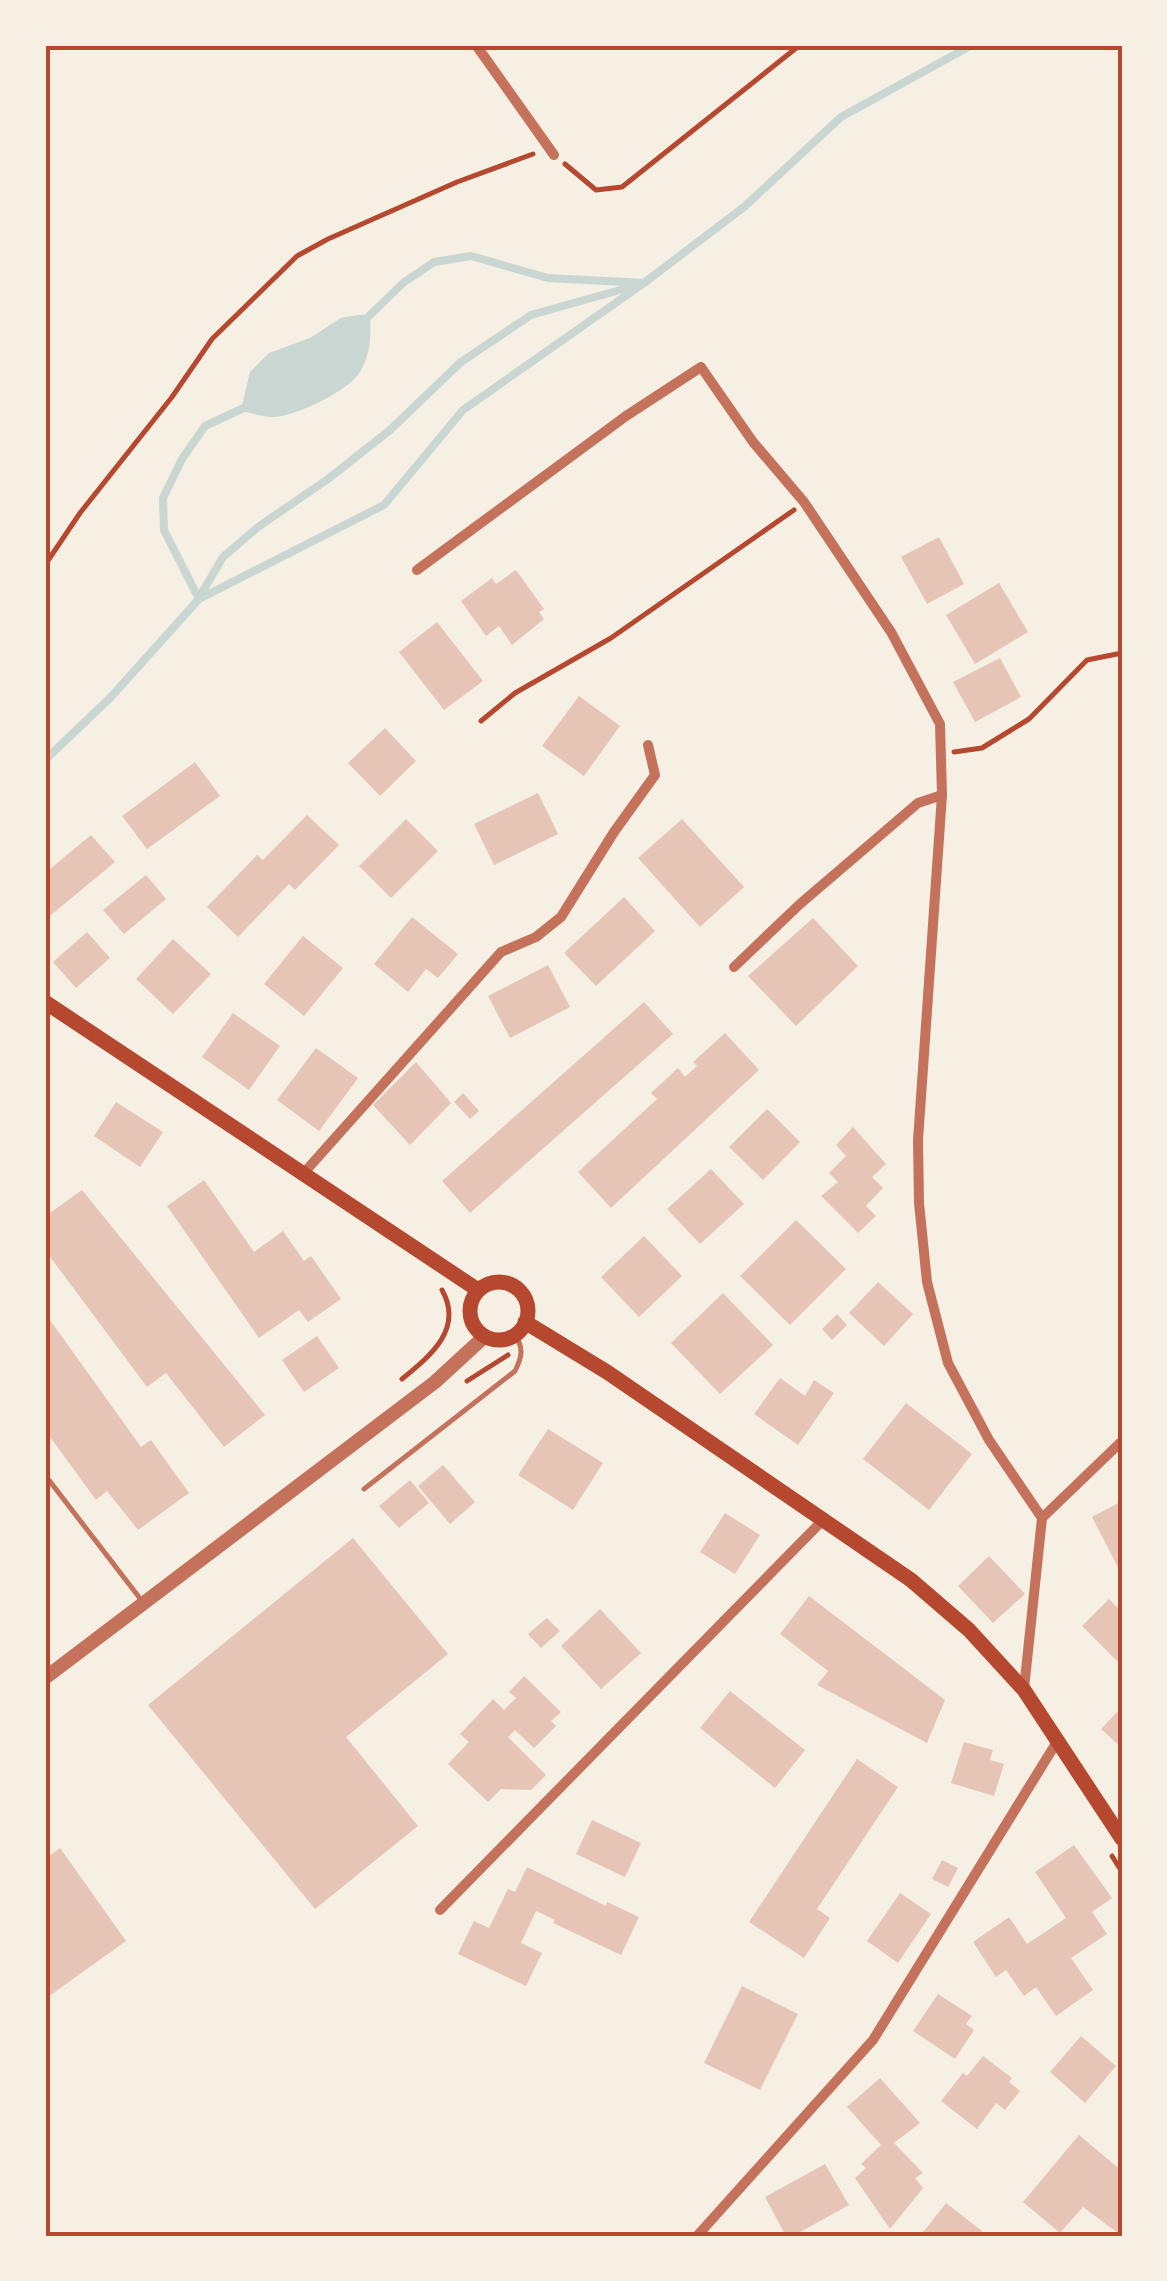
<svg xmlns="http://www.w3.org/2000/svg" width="1167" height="2281" viewBox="0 0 1167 2281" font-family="Commissioner,sans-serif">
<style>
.water{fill:#c9d6d2}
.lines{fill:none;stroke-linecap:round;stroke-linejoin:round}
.stream{stroke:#c9d6d2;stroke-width:8}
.building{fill:#e6c5b7}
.path{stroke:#b5482f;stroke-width:5}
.service{stroke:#c5725c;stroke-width:5}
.minor{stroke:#c5725c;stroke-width:10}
.tertiary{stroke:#c5725c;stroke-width:14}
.secondary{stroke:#b5482f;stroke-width:15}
.neatline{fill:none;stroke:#b5482f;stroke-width:4}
</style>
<rect width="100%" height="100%" fill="#f6efe4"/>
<path class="water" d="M358,315H370C371,337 371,357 357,376C345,392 292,418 272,417C262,417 250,413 241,410L250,372L269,353L310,338L341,318Z"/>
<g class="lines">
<path class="stream" d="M364,321L403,283L434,262L471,256L548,278L644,283
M200,596L223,557L258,527L328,479L390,430L461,362L531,315L634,286
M199,599L164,530L163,498L182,459L205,426L248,406
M45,760L110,698L199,599L384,505L463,410L644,283L744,207L841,117L972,45"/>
</g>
<path class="building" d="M939,537L964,584L927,604L901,557Z
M516,570L544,609L539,612L544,619L512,645L499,626L486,636L461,601L492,578L496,584Z
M999,583L1028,632L975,664L946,615Z
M437,622L483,681L444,710L399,652Z
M1000,658L1021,697L975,722L953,682Z
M579,696L620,726L584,776L542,746Z
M385,728L416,761L380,796L348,763Z
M195,762L220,796L147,849L122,816Z
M538,793L558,834L494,865L474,824Z
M307,815L339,845L295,890L289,884L238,937L207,907L257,855L263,860Z
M406,819L438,851L391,898L359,866Z
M682,819L744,887L700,927L638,858Z
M91,835L115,862L45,920V873Z
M146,875L166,899L124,934L103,910Z
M624,897L655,931L596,986L564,953Z
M412,917L458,954L438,978L426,969L408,992L374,964Z
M813,918L858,966L796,1026L748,976Z
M87,932L110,958L76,988L53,962Z
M303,936L343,968L304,1016L264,984Z
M173,939L211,974L173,1014L136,979Z
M548,965L570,1007L510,1038L488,996Z
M644,1002L673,1034L470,1213L442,1181Z
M233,1013L280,1046L249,1090L202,1057Z
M725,1033L759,1070L611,1208L578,1172L657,1099L651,1093L678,1068L685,1077L697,1066L693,1062Z
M316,1048L358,1078L319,1131L277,1100Z
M416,1062L451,1103L410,1145L373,1105Z
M463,1093L479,1111L470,1119L454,1102Z
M116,1102L163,1132L140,1167L94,1136Z
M767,1109L800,1142L763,1180L729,1147Z
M853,1127L886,1164L872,1177L883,1188L866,1206L876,1216L858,1233L821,1196L838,1182L829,1173L846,1156L836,1145Z
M711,1169L744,1204L700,1244L667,1209Z
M204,1180L254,1252L283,1231L304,1261L311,1256L341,1299L308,1322L299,1310L259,1338L167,1206Z
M82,1190L265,1415L224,1447L166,1373L147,1387L45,1250L50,1213Z
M796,1220L846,1269L790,1325L740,1276Z
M644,1236L682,1276L639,1317L601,1277Z
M878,1282L913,1314L884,1346L849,1313Z
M723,1293L773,1345L720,1394L671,1343Z
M45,1313L141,1447L151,1440L189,1493L138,1530L107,1491L96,1500L45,1430Z
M837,1314L847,1325L832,1340L822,1329Z
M317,1336L339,1368L304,1392L282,1360Z
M780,1378L805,1396L814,1380L834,1393L798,1445L754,1414Z
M906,1403L972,1454L929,1510L863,1459Z
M548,1429L603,1463L573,1510L518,1475Z
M443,1465L475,1502L450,1524L418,1486Z
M410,1480L429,1503L399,1528L379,1506Z
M1122,1501V1575L1092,1517Z
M725,1513L760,1535L735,1574L700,1552Z
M353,1538L448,1654L346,1737L418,1826L315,1909L148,1705Z
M989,1556L1025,1594L993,1623L958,1586Z
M809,1596L945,1700L927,1743L817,1685L828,1671L780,1634Z
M1109,1599L1122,1612V1666L1082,1626Z
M600,1609L641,1653L601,1689L561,1646Z
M547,1618L560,1631L541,1648L528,1634Z
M524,1676L561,1712L551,1721L556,1726L534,1748L515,1730L508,1737L546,1775L531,1790L501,1789L488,1802L448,1764L469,1742L460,1734L493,1699L504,1710L516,1698L509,1692Z
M730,1691L805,1750L775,1788L700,1728Z
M1122,1707V1748L1101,1729Z
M964,1742L993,1750L990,1760L1004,1764L994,1796L951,1783Z
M857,1759L898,1787L817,1909L830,1918L804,1958L749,1922Z
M592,1820L641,1843L625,1877L576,1854Z
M1074,1845L1112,1898L1092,1912L1107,1934L1071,1958L1093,1990L1056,2016L1036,1987L1024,1996L1006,1970L996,1977L973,1942L1009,1917L1027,1944L1066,1918L1035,1872Z
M60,1848L126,1941L45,1999V1859Z
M942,1860L958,1868L948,1887L932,1879Z
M527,1867L606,1906L607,1902L639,1917L621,1955L553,1923L555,1920L536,1911L521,1943L542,1953L526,1986L458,1954L474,1921L489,1928L508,1889L515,1892Z
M900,1893L931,1914L898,1963L867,1941Z
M742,1986L798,2014L760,2090L704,2063Z
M938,1994L972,2016L966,2024L974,2030L955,2059L913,2031Z
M1081,2036L1116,2066L1085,2103L1050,2072Z
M983,2056L1012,2078L1009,2082L1020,2091L1005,2110L996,2103L977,2129L941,2101L963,2073L967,2076Z
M880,2078L920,2123L894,2143L923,2173L915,2178L923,2188L890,2229L855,2178L866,2168L861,2164L881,2145L847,2107Z
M1079,2135L1122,2171V2236L1083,2207L1060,2233L1023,2202Z
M825,2164L849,2205L793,2236H786L765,2197Z
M946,2203L982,2231L977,2236H920Z"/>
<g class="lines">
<path class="path" d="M565,164L596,190L622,187L800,45
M45,565L80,513L172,397L212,339L297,256L328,239L457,182L533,154
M481,721L515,693L611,638L794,510
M954,752L982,748L1029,719L1087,660L1122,653
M402,1379C430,1356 464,1329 442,1290
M467,1381L508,1355
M1112,1856L1122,1872"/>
<path class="service" d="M45,1475L142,1601
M364,1489L515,1371C522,1357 524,1348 515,1335"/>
<path class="minor" d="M476,45L554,155
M417,570L626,416L701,367L753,442L804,502L891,632L940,724L942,795L918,1140L919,1203L927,1282L948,1363L989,1440L1042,1518
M734,967L800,904L918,803L942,795
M302,1175L501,952L536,937L561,917L614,832L655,775L648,745
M1024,1689L1042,1518L1122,1441
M440,1910L824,1519
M697,2236L873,2040L1058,1740"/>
<path class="tertiary" d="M45,1678L435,1382L485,1336"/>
<path class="secondary" d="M45,1002L478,1290
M470 1311a29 29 0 1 1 58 0a29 29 0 1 1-58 0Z
M525,1322L607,1372L911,1580L969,1630L1024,1690L1122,1839"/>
</g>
<rect width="1167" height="2281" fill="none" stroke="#f6efe4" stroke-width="95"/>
<rect x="48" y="48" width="1072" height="2186" class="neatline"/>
</svg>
